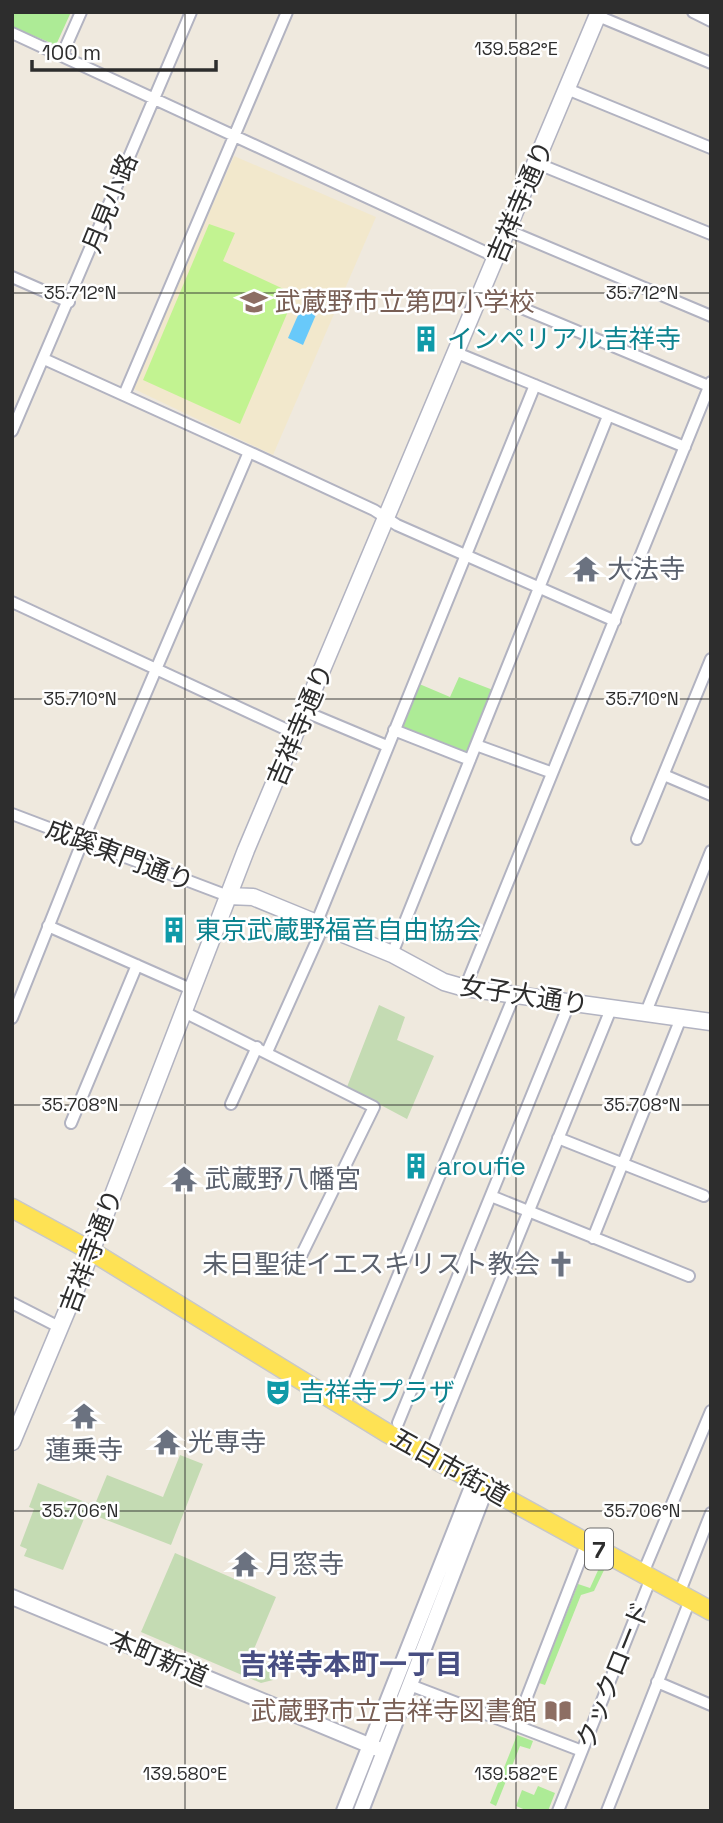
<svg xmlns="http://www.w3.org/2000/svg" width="723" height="1823" viewBox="0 0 723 1823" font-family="'Space Grotesk','Noto Sans JP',sans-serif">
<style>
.education{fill:#f2e8cc}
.green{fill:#adeb96}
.cemetery{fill:#c4dbb3}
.pitch{fill:#c2f391}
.water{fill:#68c9fa}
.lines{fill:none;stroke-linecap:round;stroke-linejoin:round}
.minor-casing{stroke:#b2b3c1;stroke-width:14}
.tertiary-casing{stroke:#b2b3c1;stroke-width:18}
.secondary-casing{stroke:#b2b3c1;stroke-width:19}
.primary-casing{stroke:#c8c8c8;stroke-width:21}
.minor{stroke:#fff;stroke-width:10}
.tertiary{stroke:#fff;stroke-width:14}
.secondary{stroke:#fff;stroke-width:16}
.primary{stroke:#fee254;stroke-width:18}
.ticks{fill:none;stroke:#2d2d2d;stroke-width:2;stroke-opacity:0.45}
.labels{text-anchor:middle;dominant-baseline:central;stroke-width:5;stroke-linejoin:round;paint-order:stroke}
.shield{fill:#fff;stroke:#6c6c6c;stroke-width:2}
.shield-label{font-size:24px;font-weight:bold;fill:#2d2d2d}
.street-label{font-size:26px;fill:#2d2d2d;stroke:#fff}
.education-label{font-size:26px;fill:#785e54;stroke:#fff;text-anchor:start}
.culture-label{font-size:26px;fill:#0d838f;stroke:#fff;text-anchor:start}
.worship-label{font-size:26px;fill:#5b616d;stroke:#fff;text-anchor:start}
.neighbourhood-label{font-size:28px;font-weight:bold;fill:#484e82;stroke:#fff}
.ticks-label{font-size:18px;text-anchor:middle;fill:#2d2d2d;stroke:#fff;stroke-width:5;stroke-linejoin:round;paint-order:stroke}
</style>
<rect width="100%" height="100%" fill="#efe9de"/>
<path class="education" d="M234,156L376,217L273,455L132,388Z"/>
<path class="green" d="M12,12H71L56,45L12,27Z
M459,677L493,690L467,752L405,729L401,723L417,683L450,697Z
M600,1566L605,1568L594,1591L581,1595L545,1685L539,1683L578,1584L590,1588Z
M517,1735L533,1741L530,1749L520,1746L496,1806L490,1803Z
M538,1786L555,1793L548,1811H528L516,1806L522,1790L534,1795Z"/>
<path class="cemetery" d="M379,1005L405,1017L397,1040L434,1056L407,1119L347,1087Z
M180,1455L203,1464L171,1545L91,1514L107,1475L163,1497Z
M38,1483L90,1504L63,1570L24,1556L27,1549L20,1546L34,1509L29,1507Z
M175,1553L276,1597L251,1656L277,1668L273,1680L261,1683L141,1632Z"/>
<path class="pitch" d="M209,224L235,233L223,261L290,292L287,299L292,302L240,424L143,380Z"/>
<path class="water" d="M306,297L321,303L303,345L288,338Z"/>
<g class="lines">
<g class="minor-casing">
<path id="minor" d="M693,12L711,21
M598,16L711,63
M12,33L496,257
M62,55L81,12
M567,89L711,148
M536,163L711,234
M507,230L711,316
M12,277L69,302
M483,292L711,387
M457,353L685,447
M44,359L249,452L374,510L397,525L615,621
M124,395L287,12
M12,431L191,12
M12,602L296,734
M306,712L387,746
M394,730L470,760
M476,745L550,772
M664,775L711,795
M12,814L228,896
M637,839L711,659
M316,924L535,385
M48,926L193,990
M392,954L608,416
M465,988L711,382
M184,1012L374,1107L299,1260
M646,1012L711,851
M12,1018L83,840L249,452
M267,1052L323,927
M231,1104L257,1047
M71,1123L137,965
M558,1138L704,1196
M491,1196L689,1276
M593,1238L681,1018
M12,1303L61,1328
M344,1406L514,996
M398,1423L569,1004
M429,1456L611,1009
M643,1573L711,1411
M679,1594L711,1513
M657,1682L711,1705
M410,1685L582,1751
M516,1725L587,1542
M558,1811L651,1578
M607,1811L690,1600"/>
</g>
<g class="tertiary-casing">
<path id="tertiary" d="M12,1597L383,1751
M344,1811L474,1482
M361,1811L486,1488"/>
</g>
<g class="secondary-casing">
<path id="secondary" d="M228,896L253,897L392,954L444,982L465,988L711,1022
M12,1442L84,1270L246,850L599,12"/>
</g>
<g class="primary-casing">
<path id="primary" d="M12,1208L91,1251L387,1433L711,1611"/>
</g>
<use href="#minor" class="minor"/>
<use href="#tertiary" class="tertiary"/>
<use href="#secondary" class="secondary"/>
<use href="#primary" class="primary"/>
</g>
<path class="ticks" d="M185,12V1811M516,12V1811M12,293H711M12,699H711M12,1105H711M12,1511H711"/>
<defs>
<g id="school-bare" transform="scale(2.1)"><path d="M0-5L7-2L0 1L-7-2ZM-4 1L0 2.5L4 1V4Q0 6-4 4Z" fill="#8d6e63" stroke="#fff" stroke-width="2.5" paint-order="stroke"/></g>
<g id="building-bare" transform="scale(2.1)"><path d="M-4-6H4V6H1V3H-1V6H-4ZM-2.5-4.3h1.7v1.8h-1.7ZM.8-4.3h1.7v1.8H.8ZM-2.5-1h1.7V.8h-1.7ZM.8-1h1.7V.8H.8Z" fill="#0f9aa8" stroke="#fff" stroke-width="2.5" paint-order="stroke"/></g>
<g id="temple-bare" transform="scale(2.1)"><path d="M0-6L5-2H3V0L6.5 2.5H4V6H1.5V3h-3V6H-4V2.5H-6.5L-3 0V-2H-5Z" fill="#6b7280" stroke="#fff" stroke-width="2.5" paint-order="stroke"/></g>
<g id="church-bare" transform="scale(2.1)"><path d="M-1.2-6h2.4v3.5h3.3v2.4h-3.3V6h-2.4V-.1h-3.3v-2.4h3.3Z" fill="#6b7280" stroke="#fff" stroke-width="2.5" paint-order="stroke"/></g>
<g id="theatre-bare" transform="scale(2.1)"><path d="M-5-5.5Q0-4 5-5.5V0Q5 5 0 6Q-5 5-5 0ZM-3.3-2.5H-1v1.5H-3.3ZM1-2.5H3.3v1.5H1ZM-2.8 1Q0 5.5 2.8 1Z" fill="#0f9aa8" stroke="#fff" stroke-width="2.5" paint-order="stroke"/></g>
<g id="library-bare" transform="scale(2.1)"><path d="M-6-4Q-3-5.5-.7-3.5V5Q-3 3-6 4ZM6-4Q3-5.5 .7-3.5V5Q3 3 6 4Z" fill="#8d6e63" stroke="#fff" stroke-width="2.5" paint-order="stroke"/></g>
</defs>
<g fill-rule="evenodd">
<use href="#school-bare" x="254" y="302"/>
<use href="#building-bare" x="426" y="339"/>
<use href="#temple-bare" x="586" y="569"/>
<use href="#building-bare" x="174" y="930"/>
<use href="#building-bare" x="416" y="1166"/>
<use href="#temple-bare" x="184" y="1179"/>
<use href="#church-bare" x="561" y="1264"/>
<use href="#theatre-bare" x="278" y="1392"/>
<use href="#temple-bare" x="84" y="1416"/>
<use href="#temple-bare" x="167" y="1442"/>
<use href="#temple-bare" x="245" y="1564"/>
<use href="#library-bare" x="558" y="1711"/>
</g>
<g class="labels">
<rect class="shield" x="585" y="1528.5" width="28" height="41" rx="5"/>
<g class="shield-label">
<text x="599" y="1549">7</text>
</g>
<g class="street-label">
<text transform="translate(520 202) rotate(-67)">吉祥寺通り</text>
<text transform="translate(110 203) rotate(-68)">月見小路</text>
<text transform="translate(300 725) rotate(-67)">吉祥寺通り</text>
<text transform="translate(120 855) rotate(21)">成蹊東門通り</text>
<text transform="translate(524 995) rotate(9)">女子大通り</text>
<text transform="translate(91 1251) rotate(-69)">吉祥寺通り</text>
<text transform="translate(450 1467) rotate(29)">五日市街道</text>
<text transform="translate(159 1658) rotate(23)">本町新道</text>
<text transform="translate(613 1675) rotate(-68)">クックロード</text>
</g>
<g class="education-label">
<text x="275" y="302">武蔵野市立第四小学校</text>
<text x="537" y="1711" text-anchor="end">武蔵野市立吉祥寺図書館</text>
</g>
<g class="culture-label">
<text x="447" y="339">インペリアル吉祥寺</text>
<text x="195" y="930">東京武蔵野福音自由協会</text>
<text x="437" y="1166">aroufie</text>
<text x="299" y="1392">吉祥寺プラザ</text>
</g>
<g class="worship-label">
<text x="607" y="569">大法寺</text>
<text x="205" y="1179">武蔵野八幡宮</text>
<text x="540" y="1264" text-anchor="end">未日聖徒イエスキリスト教会</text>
<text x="188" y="1442">光専寺</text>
<text x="84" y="1450" text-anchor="middle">蓮乗寺</text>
<text x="266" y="1564">月窓寺</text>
</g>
<g class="neighbourhood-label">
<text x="351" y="1664">吉祥寺本町一丁目</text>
</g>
</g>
<g class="ticks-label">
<text x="516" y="55">139.582°E</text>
<text x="80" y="299">35.712°N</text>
<text x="642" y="299">35.712°N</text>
<text x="80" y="705">35.710°N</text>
<text x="642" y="705">35.710°N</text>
<text x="80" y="1111">35.708°N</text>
<text x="642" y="1111">35.708°N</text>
<text x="80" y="1517">35.706°N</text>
<text x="642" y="1517">35.706°N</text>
<text x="185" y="1780">139.580°E</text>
<text x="516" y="1780">139.582°E</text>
</g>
<rect width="723" height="1823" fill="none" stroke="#2d2d2d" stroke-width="28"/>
<path d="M32 60v10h184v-10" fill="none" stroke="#2d2d2d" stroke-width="3.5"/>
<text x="42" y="60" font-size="21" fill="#2d2d2d" stroke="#ffffff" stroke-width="5" paint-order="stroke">100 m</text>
</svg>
